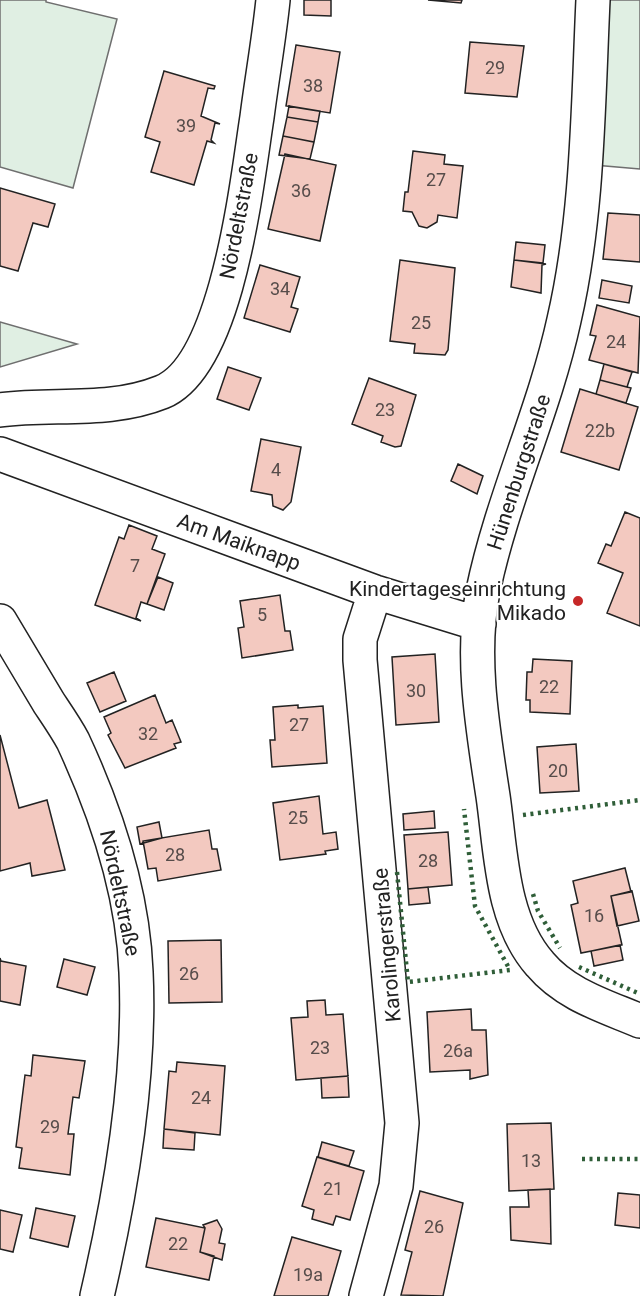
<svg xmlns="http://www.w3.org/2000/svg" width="640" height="1296" viewBox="0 0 640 1296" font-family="Roboto,sans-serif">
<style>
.green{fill:#e0efe3;stroke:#6f6f6f;stroke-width:1.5}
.building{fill:#f3c9c0;stroke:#222;stroke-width:1.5}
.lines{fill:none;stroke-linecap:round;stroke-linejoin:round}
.minor-casing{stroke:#222;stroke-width:36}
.minor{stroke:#fff;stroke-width:33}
.hedge{stroke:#2f5e38;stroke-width:4.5;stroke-dasharray:3 4.5;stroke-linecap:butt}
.poi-dot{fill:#c62828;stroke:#fff;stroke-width:2}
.labels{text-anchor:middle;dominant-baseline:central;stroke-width:4.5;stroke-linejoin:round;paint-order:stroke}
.number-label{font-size:18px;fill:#564c4a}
.street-label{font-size:21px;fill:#222;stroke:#fff}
.poi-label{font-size:21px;fill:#222;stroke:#fff;text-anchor:end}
</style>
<rect width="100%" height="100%" fill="#fff"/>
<path class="green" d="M0,0H46V2L117,19L73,188L0,167Z
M602,0H640V169L594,165Z
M0,322L77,344L0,367Z"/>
<path class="building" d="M304,0H331V16L304,15Z
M428,0H462L461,3Z
M470,42L524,46L517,97L465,93Z
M296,45L340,52L330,113L286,106Z
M164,71L215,86L214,89L208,88L201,116L220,124L215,123L211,140L214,143L207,141L194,185L151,172L160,142L145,137Z
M289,106L320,111L318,122L287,117Z
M287,117L318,122L314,142L283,136Z
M283,136L314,142L310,159L279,155Z
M413,151L445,155L444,164L463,166L457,218L438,215L437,222L427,228L419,226L412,212L403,211L405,192H408Z
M285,154L336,165L320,241L268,229Z
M0,188L55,204L48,227L33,223L18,271L0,266Z
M608,213L640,215V262L603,259Z
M516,242L545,245L543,263L514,260Z
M400,260L455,268L448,350L445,355L414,353L415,344L390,341Z
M514,260L546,264L542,265L541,293L511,287Z
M260,265L300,277L291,307L298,309L290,332L244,318Z
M602,280L632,286L629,303L599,298Z
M597,305L640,317L638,373L589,360L596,336L590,335Z
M604,364L632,372L627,387L600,380Z
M228,367L261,378L249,410L217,399Z
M369,378L416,395L401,446L395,447L381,442L383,436L352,424Z
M600,380L631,388L626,403L596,394Z
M580,389L638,407L619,470L561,452Z
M261,439L301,447L291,502L283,510L273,506L272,495L251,491Z
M458,464L483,476L477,494L451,481Z
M625,512L640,518V626L607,613L623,573L598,563L606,544L611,546Z
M129,525L157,536L152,549L165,554L147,604L141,602L136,618L141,621L95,605L119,537L124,539Z
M158,577L173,583L164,610L147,604Z
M280,595L285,631H290L293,650L242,658L238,628L244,627L240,601Z
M435,654L439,722L396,725L392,657Z
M533,659L572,661L570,714L530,712V700H526L527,672H532Z
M114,672L126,701L100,712L87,683Z
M155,695L166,723L172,720L181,742L174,744L176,748L125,768L108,735L111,733L104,717Z
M298,705V708L323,706L327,763L272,767L270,740H275L273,707Z
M0,735L19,808L47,800L65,870L32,876L30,863L0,871Z
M576,744L579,791L540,793L537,747Z
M319,796L323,834L336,832L338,849L325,851L326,854L280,860L273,803Z
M434,811L435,828L404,830L403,814Z
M159,822L162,838L140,844L137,827Z
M209,830L212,849H217L221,870L158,881L156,868L148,869L143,841Z
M448,832L452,885L408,889L404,835Z
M625,868L631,892L611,896L622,945L581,953L571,905L578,903L573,881Z
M428,887L430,903L409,905L408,889Z
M632,891L639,921L617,926L611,896Z
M221,940L222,1002L169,1003L168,941Z
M620,945L623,960L594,966L591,951Z
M0,958L1,961L26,966L20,1005L0,1001Z
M64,959L95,967L87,995L57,987Z
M325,1000L326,1015L343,1014L348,1076L296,1080L291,1018L308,1017L307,1001Z
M471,1009L472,1030H486L488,1075L470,1079V1070L430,1072L427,1012Z
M33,1055L85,1061L79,1098L73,1097L68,1134H74L70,1175L19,1168L22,1148L16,1147L25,1075L31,1076Z
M177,1062L225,1066L220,1135L164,1129L169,1071L176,1072Z
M348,1076L349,1097L322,1098L321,1078Z
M551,1123L554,1189L509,1191L507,1124Z
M164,1129L195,1133L194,1150L163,1148Z
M322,1142L354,1151L349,1166L318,1157Z
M317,1157L364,1171L350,1220L336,1216L333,1225L312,1219L314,1210L302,1206Z
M550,1189L551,1244L511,1240L510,1207H529L528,1190Z
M420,1191L463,1203L443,1296L401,1295L412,1252L405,1250Z
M618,1193L640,1195V1228L615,1225Z
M36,1208L75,1216L68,1247L30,1238Z
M0,1210L22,1215L13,1252L0,1249Z
M156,1218L205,1228L200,1252L214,1256L209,1280L146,1267Z
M217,1220L222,1229L219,1243L225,1244L222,1260L200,1252L205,1228L203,1225Z
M292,1237L341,1251L328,1296H274Z"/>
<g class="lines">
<g class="minor-casing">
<path id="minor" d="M593,0C588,107 588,216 564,320C544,412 502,499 483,591C470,657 483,730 493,796C501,851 501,920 540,964C566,995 605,1006 640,1021
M0,410C54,403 110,413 162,392C228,365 247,181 257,117C262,78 269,39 273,0
M0,454L375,592L479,624
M0,621C16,648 32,675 49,703C57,715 66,728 73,741C106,812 133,893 136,972C141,1078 121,1193 97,1296
M366,1296L396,1186L402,1123L360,660V639L375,592"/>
</g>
<use href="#minor" class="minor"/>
<path class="hedge" d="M523,815L640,800
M397,872L408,982L510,970L475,906L464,809
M533,894L538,911L560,948
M579,967L640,994
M582,1159H640"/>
</g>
<circle class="poi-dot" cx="578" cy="601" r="6"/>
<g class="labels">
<g class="number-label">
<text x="495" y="67">29</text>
<text x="313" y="85">38</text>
<text x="186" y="125">39</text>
<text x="436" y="179">27</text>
<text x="301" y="190">36</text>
<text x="280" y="288">34</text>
<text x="421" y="322">25</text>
<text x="616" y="341">24</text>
<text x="385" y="409">23</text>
<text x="600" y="430">22b</text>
<text x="276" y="469">4</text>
<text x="135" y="565">7</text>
<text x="262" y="614">5</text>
<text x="549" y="686">22</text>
<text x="416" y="690">30</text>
<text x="299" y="724">27</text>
<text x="148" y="733">32</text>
<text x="558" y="770">20</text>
<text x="298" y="817">25</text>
<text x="175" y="854">28</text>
<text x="428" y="860">28</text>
<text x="594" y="915">16</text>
<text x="189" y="973">26</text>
<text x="320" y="1047">23</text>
<text x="458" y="1050">26a</text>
<text x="201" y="1097">24</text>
<text x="50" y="1126">29</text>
<text x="531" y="1160">13</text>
<text x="333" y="1188">21</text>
<text x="434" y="1226">26</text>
<text x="178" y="1243">22</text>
<text x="308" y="1274">19a</text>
</g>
<g class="street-label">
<text transform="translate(239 216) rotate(-79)">Nördeltstraße</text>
<text transform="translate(519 472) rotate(-72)">Hünenburgstraße</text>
<text transform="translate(239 542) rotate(20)">Am Maiknapp</text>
<text transform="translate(120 893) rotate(78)">Nördeltstraße</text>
<text transform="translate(387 945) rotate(-95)">Karolingerstraße</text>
</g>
<g class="poi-label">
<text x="566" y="589">Kindertageseinrichtung<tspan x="566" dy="24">Mikado</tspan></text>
</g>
</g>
</svg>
